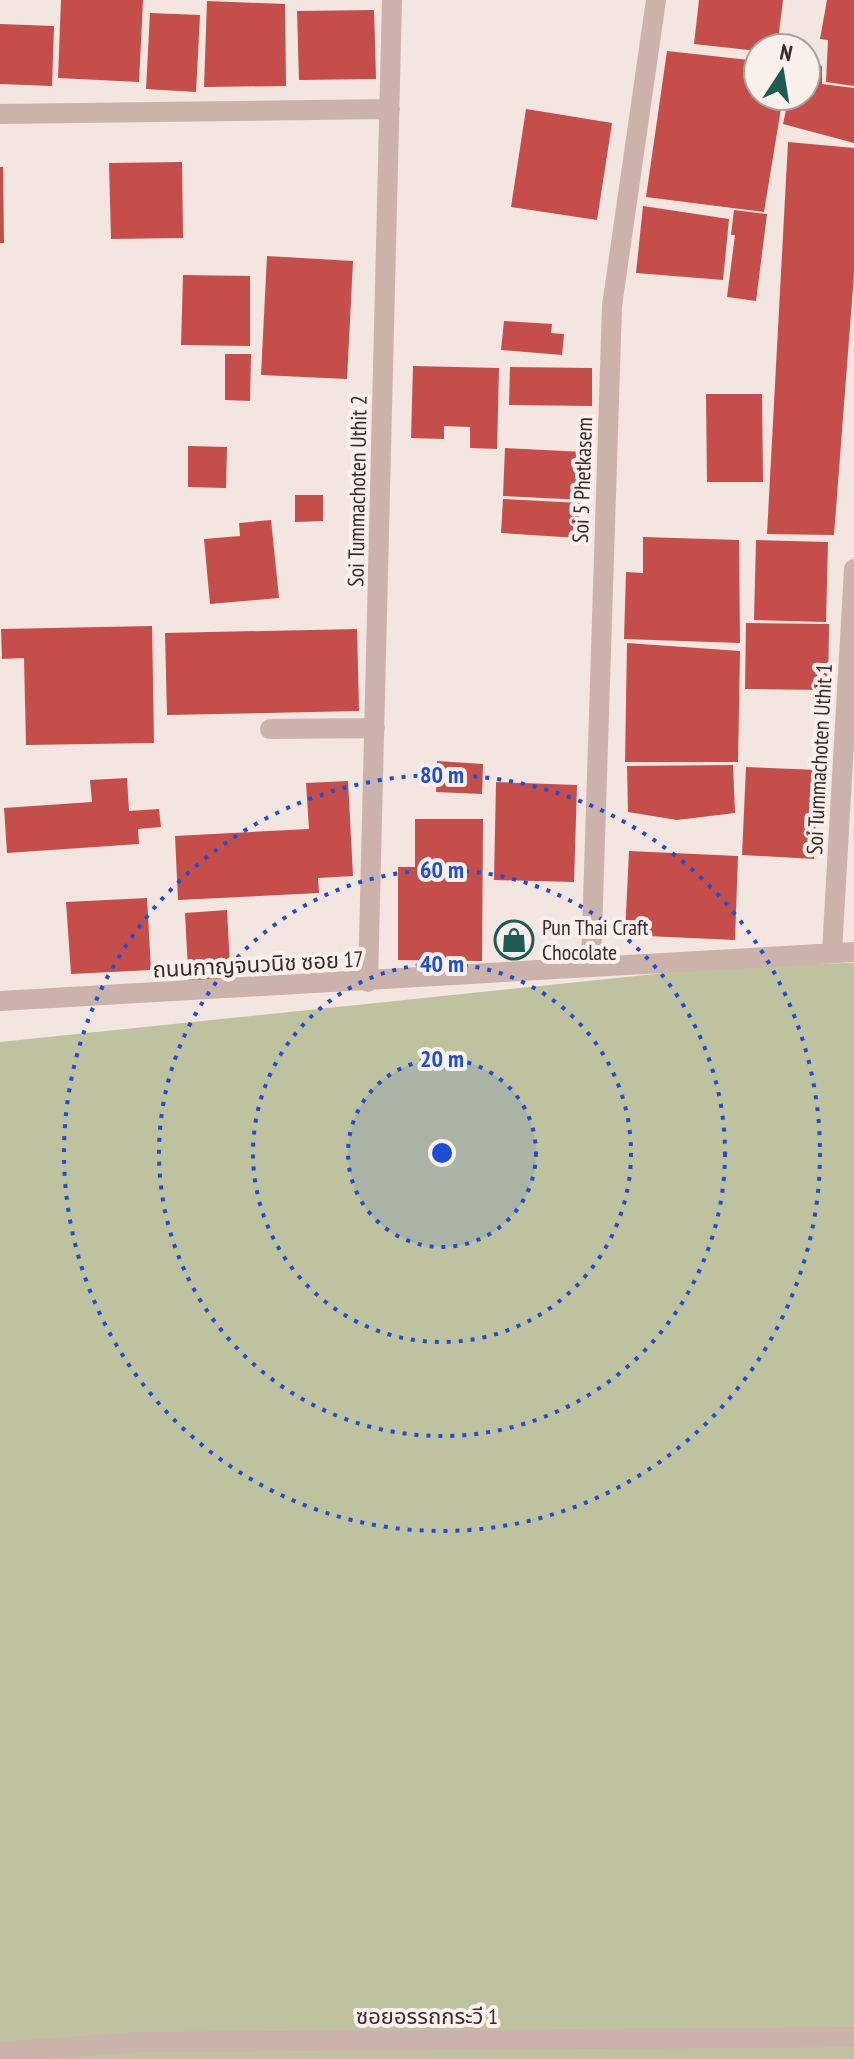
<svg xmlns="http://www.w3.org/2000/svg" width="854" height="2059" viewBox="0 0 854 2059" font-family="'PT Sans Narrow','Noto Sans Thai',sans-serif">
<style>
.green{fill:#bec29e}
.building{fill:#c54e4a}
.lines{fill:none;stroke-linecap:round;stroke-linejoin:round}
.minor{stroke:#cbb2aa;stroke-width:20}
.ring{fill:none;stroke:#1d4ed8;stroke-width:4;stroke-dasharray:4 8}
.labels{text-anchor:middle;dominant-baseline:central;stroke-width:8;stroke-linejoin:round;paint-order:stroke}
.street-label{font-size:22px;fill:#392b2a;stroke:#faf0eb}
.poi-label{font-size:22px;fill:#392b2a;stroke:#faf0eb;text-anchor:start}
.centre{fill:#1d4ed8;stroke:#faf0eb;stroke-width:4}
.ring-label{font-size:24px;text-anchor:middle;font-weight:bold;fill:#1d4ed8;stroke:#faf0eb;stroke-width:8;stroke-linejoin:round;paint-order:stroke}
</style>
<rect width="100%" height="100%" fill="#f3e5df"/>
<path class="green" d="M854,963V2059H0V1042L742,965Z"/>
<path class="building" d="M61,0H143L139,82L58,78Z
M699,0H783L777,48H758V51L694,44Z
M827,0H854V86L826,82L828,40L820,39Z
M207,1L285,4L286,86L204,87Z
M374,10L376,79L299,80L297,11Z
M150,13L200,15L196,92L146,89Z
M0,24L54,26L52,86L0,84Z
M667,51L758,61V96H783L764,212L646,197Z
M806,62L822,66V84L854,88V143L783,124L789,96H806Z
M526,109L612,123L597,220L511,207Z
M788,142L854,148V274L834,535L767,534Z
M182,162L183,238L111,239L109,163Z
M0,167H3L4,243H0Z
M643,206L729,219L723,280L636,273Z
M734,210L767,214L756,301L727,297L735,235H731Z
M267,256L353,261L347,379L261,375Z
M183,275L250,276V346L181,345Z
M504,321L552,324L551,333L564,334L562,355L501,350Z
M225,354H251L250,401L225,400Z
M413,366L499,368L497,449L470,448V427L444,426V439L411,438Z
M510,367L592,368V406L509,405Z
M706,394H762L763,482H707Z
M188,446L227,447L226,488L188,487Z
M505,448L585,452L583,500L503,496Z
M295,495H323V521L295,522Z
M503,499L580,503L578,538L501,533Z
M271,520L279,598L210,604L204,539L240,536L239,523Z
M643,537L739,540L740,643L624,639L626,572L643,573Z
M756,540L828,542L826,622L754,620Z
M746,623L829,624L828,690L745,689Z
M152,626L154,743L26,745L24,658L2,659L1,629Z
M357,629L359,711L167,715L165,633Z
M627,643L740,651L738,762H625Z
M437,761L483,764L482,794L436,792Z
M733,765L735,813L677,820L628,812L627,766Z
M746,767L818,770L814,859L742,855Z
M127,778L129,811L159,809L161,827L138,829L139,844L7,853L4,808L92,802L90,780Z
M348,781L353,876L318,878L319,893L178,900L175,836L309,829L306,783Z
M496,782L577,785L574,882L494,880Z
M415,819H483L482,961L398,960V867H415Z
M629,851L738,856L735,940L625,935Z
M147,898L151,970L71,974L66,902Z
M227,910L231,986L189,989L185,913Z"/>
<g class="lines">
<path class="minor" d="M0,114L390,109
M270,729L375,728
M832,952L854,569
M591,964L612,306L656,0
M368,982L392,0
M0,1001L854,952
M0,2052L140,2042L854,2037"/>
</g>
<circle cx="442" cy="1153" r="94" fill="#1d4ed8" fill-opacity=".12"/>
<g class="ring">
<circle cx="442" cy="1153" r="94"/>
<circle cx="442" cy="1153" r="189"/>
<circle cx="442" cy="1153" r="283"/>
<circle cx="442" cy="1153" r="378"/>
</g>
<defs>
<g id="shop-ring" transform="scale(2)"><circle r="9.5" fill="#faf0eb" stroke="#1f5b52" stroke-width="1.5"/><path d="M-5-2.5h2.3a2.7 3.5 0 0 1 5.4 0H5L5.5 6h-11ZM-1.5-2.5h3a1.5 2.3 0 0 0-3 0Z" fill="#1f5b52"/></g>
</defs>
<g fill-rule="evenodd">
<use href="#shop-ring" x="514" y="940"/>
</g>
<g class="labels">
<g class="street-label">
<text transform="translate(582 480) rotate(-88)">Soi 5 Phetkasem</text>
<text transform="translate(357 491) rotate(-89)">Soi Tummachoten Uthit 2</text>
<text transform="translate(819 759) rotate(-87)">Soi Tummachoten Uthit 1</text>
<text transform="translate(258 964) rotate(-3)">ถนนกาญจนวนิช ซอย 17</text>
<text x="427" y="2016">ซอยอรรถกระวี 1</text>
</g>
<g class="poi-label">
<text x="542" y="927">Pun Thai Craft<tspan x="542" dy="25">Chocolate</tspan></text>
</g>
</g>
<circle cx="442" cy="1153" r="12" class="centre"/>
<g class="ring-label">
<text x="442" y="783">80 m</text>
<text x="442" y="878">60 m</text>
<text x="442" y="972">40 m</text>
<text x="442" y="1067">20 m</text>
</g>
<g transform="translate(782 72) rotate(12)"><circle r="38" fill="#faf0eb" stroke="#ada19e" stroke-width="2"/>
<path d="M0-6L14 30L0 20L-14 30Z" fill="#1f5b52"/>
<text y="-12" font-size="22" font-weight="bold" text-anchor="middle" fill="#392b2a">N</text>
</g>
</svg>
